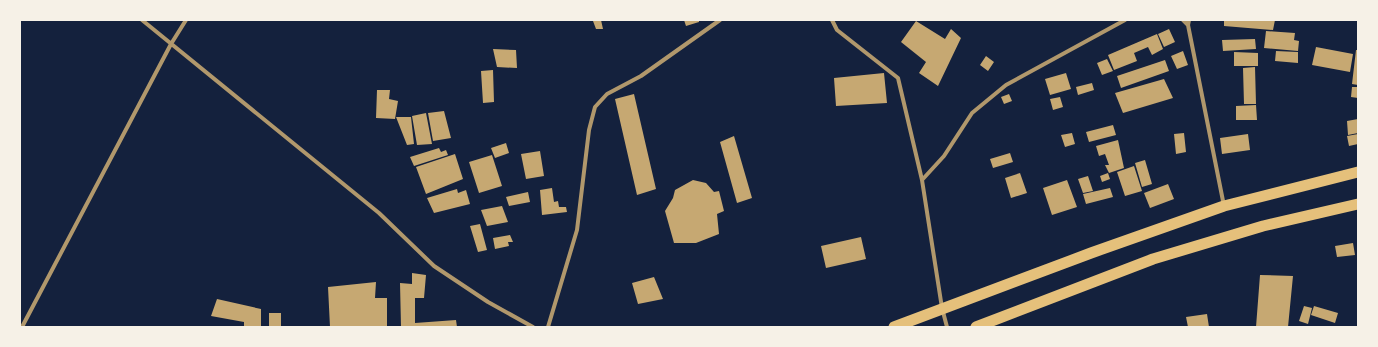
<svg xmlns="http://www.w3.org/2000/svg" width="1378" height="347" viewBox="0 0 1378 347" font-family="Figtree,sans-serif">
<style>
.building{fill:#c6a872}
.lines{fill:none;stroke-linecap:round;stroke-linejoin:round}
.minor{stroke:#b1986c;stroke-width:4}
.trunk{stroke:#e5c07b;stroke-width:11}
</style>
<rect width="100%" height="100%" fill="#14213d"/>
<path class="building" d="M601,20L603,29H596L593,21Z
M684,20H699V22L686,26Z
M1224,20H1275L1273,30L1224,26Z
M916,21L945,39L951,29L961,38L938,86L919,73L926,62L901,42Z
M1169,29L1175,42L1164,47L1158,34Z
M1266,31L1295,33L1294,40L1299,41L1298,51L1264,48Z
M1157,34L1163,49L1152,55L1148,47L1134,53L1137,61L1114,70L1108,55Z
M1255,39L1256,49L1223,51L1222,40Z
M1316,47L1353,54L1350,72L1312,65Z
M493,49L516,50L517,68L497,67Z
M1356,50H1358V85L1352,84Z
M1183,51L1188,65L1177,69L1171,56Z
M1276,51L1298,52V63L1275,61Z
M1234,52L1258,53V66H1234Z
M986,56L994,62L988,71L980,65Z
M1107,59L1113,71L1102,75L1097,63Z
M1165,60L1169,71L1121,88L1117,76Z
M1255,67L1256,104H1244L1243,68Z
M493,70L494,102L483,103L481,71Z
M884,73L887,103L836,106L834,78Z
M1066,73L1071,89L1050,95L1045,79Z
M1164,79L1173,98L1123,113L1115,93Z
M1092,83L1094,90L1078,95L1076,87Z
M1352,87H1358V98L1351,97Z
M377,90H390L389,99L398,101L395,119L376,118Z
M634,94L656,189L637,195L615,99Z
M1009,94L1012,101L1004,104L1001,97Z
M1060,97L1063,107L1053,110L1050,99Z
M1256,105L1257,120H1236V106Z
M444,111L451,138L433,141L428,113Z
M426,113L432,144L417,145L412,116Z
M396,117H411L414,144L407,145Z
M1358,119V133L1348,135L1347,121Z
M1113,125L1116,135L1089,142L1086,132Z
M1072,133L1075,144L1065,147L1061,135Z
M1184,133L1186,152L1176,154L1174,134Z
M1248,134L1250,150L1222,154L1220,138Z
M1358,134V144L1349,146L1347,136Z
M734,136L752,198L737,203L720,142Z
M1118,140L1124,168L1109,173L1105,165H1109L1105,154L1099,156L1096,146Z
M506,143L509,153L495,158L491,148Z
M439,148L441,152L446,150L448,155L414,166L410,157Z
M540,151L544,176L526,179L521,154Z
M1010,153L1013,162L993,168L990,159Z
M455,154L463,179L426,194L416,167Z
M492,155L502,186L479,193L469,162Z
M1145,160L1152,184L1142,187L1135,163Z
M1134,166L1142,191L1125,196L1117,172Z
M1020,173L1027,193L1011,198L1005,178Z
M1108,173L1110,179L1102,182L1100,176Z
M1088,176L1093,191L1083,193L1078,179Z
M693,180L706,183L714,192L719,191L724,211L717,214L719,234L696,243H674L665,211L673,198L675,190Z
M1067,180L1077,207L1052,215L1043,188Z
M1168,184L1174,199L1150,208L1144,193Z
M552,188L554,202L558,201L559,207H566L567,212L542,215L540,190Z
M1110,188L1113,197L1086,204L1083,194Z
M457,189L458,193L466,190L470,204L434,213L427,198Z
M528,192L530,202L509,206L506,197Z
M502,206L508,222L487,226L481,210Z
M480,224L487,250L478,252L470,226Z
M510,235L513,242H508L509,246L495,249L493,238Z
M861,237L866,259L826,268L821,246Z
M1353,243L1355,255L1337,257L1335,246Z
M412,273L426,275L424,298H415V323L456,320L457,327H401L400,283L412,284Z
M1260,275L1293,276L1288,327H1256Z
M654,277L663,299L638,304L632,283Z
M376,282L375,298H387V327H330L328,287Z
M217,299L261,309V327H244V322L211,316Z
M1304,306L1312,308L1308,324L1299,321Z
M1314,306L1338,313L1335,323L1311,315Z
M269,313H281V327H269Z
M1207,314L1209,327H1188L1186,317Z"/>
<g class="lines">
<path class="minor" d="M142,20L379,213L434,266L488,302L533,327
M832,20L837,30L898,78L922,180L942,308L947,327
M1183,20L1188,25
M1189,20L1188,25L1224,206
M922,180L944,156L972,113L1006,85L1125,20
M22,327L171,44L186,20
M548,327L577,230L589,130L595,107L607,94L641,76L720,20"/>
<path class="trunk" d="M894,327L1091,253L1224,206L1358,172
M976,327L1153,259L1263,226L1358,204"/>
</g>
<rect width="1378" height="347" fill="none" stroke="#f6f1e7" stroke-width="42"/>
</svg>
